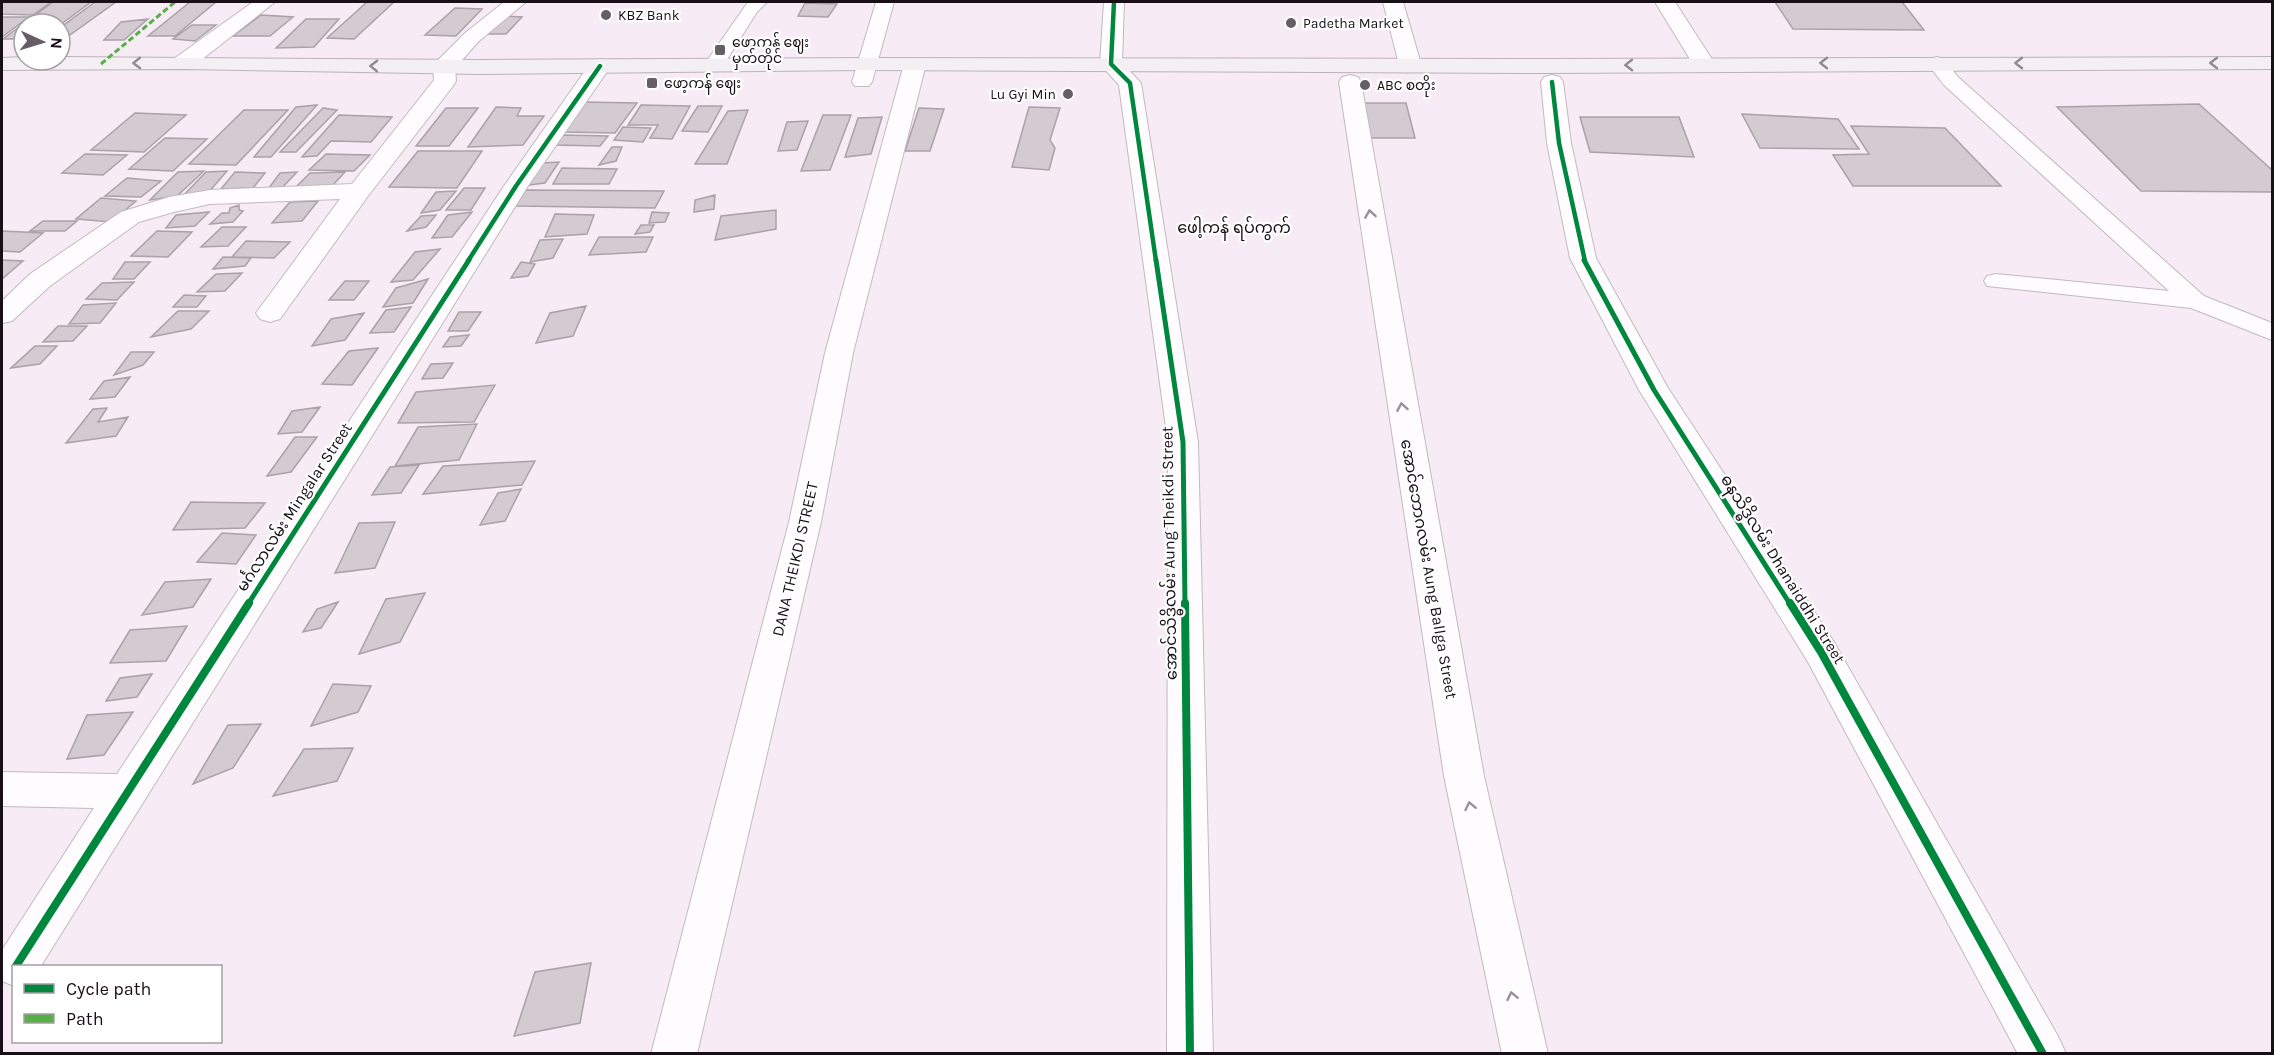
<svg xmlns="http://www.w3.org/2000/svg" width="2274" height="1055" viewBox="0 0 2274 1055" font-family="Karla,'Noto Sans Myanmar',sans-serif">
<style>
.building{fill:#d4cad2;stroke:#aaa1a9;stroke-width:1.5}
.lines{fill:none;stroke-linecap:round;stroke-linejoin:round}
.service-casing{stroke:#c3b9c1;stroke-width:2}
.minor-casing{stroke:#c3b9c1;stroke-width:2}
.primary-casing{stroke:#bdb1bb;stroke-width:2}
.service{fill:#fefcfe;fill-rule:evenodd}
.minor{fill:#fefcfe;fill-rule:evenodd}
.primary{fill:#f4eff3;fill-rule:evenodd}
.quiet{stroke:#55b145;stroke-width:3;stroke-dasharray:6 3;stroke-linecap:butt}
.cycleway-far2-casing{stroke:#fff;stroke-width:7}
.cycleway-far1-casing{stroke:#fff;stroke-width:9}
.cycleway-casing{stroke:#fff;stroke-width:11}
.cycleway-far2{stroke:#00873e;stroke-width:4.5}
.cycleway-far1{stroke:#00873e;stroke-width:5}
.cycleway{stroke:#00873e;stroke-width:8}
.oneway{stroke:#918b90}
.oneway2{stroke:#979296}
.poi-dot{fill:#675d65;stroke:#fff;stroke-width:2}
.labels{text-anchor:middle;dominant-baseline:central;stroke-width:4.5;stroke-linejoin:round;paint-order:stroke}
.far-poi-label{font-size:14px;fill:#191017;stroke:#fff;text-anchor:start}
.far-quarter-label{font-size:16px;fill:#191017;stroke:#fff}
.street-label{font-size:16px;fill:#191017;stroke:#fff}
</style>
<rect width="100%" height="100%" fill="#f7ecf5"/>
<path class="building" d="M2,2H51L33,15L2,14Z
M53,2H91L60,25L24,24V39H3Z
M95,2H116L60,42V28Z
M190,2H216L175,36H148Z
M367,2H394L354,39L327,38Z
M1775,2H1902L1924,30L1793,29Z
M805,3L837,4L828,17L798,16Z
M455,8L482,9L456,36L425,35Z
M261,15L293,17L270,36H233Z
M501,16L522,17L506,34H481Z
M2,17H29L2,37Z
M148,19L124,40H104L121,22Z
M306,19H339L314,47L276,48Z
M192,25H216L195,41L173,39Z
M583,102L637,103L615,133L562,132Z
M1357,103H1406L1415,138H1363Z
M2199,104L2272,170V192L2141,191L2057,107Z
M317,105L271,157H254L296,107Z
M641,105L690,106L672,139L650,138L658,125H628Z
M698,106H722L708,132L682,131Z
M496,107L521,108L517,116H544L523,145L468,147Z
M1029,107L1060,108L1050,140L1055,148L1049,170L1012,167Z
M323,108L337,110L296,152H280Z
M446,108H478L449,146H416Z
M919,108L944,109L930,151H905Z
M244,110H288L236,165L189,164Z
M748,110L727,164H695L728,111Z
M135,113L186,115L144,152L91,150Z
M1742,114L1838,119L1859,149L1760,148Z
M339,115L392,117L371,142L331,141L317,156L302,157Z
M823,115H851L830,170L801,171Z
M882,117L871,154L845,157L858,118Z
M1580,117H1679L1694,157L1590,152Z
M808,121L797,150L778,151L787,122Z
M1851,126L1945,128L2001,186H1853L1833,155L1869,154Z
M623,127L651,128L643,142L614,140Z
M561,135L608,136L600,146L554,145Z
M165,138L207,139L173,171L129,169Z
M612,147H622L616,161L599,165Z
M418,151H482L457,188L389,187Z
M85,154L127,155L103,175L62,173Z
M326,154L370,155L354,171L309,170Z
M559,162L545,183L521,186L541,163Z
M562,168L617,169L609,184H553Z
M204,171L177,196L150,200L178,172Z
M227,171L207,194L182,197L206,172Z
M235,172L265,173L253,188L221,189Z
M297,172L279,191L266,192L280,173Z
M345,172L332,186L295,188L310,173Z
M127,178L161,181L141,197L105,196Z
M464,188H485L471,210H446Z
M526,190L664,191L655,208L515,206Z
M456,191L440,210L421,213L436,192Z
M715,195L714,209L694,212L695,200Z
M101,198L136,201L111,222L76,219Z
M318,201L302,221L272,223L290,202Z
M239,205V210L243,211L233,222L210,224L222,213H229L230,208Z
M776,210V229L715,240L721,216Z
M209,212L195,226L166,228L176,215Z
M472,212L452,237L432,238L448,215Z
M652,212L669,213L665,222L649,223Z
M555,214L594,215L587,234L545,237Z
M436,215L426,227L407,231L421,216Z
M43,221H77L65,231H30Z
M641,225H654L650,232L635,234Z
M222,227H246L228,246L201,247Z
M2,231L43,233L20,252L2,251Z
M157,231L192,232L168,257L131,256Z
M599,237H653L646,252L589,255Z
M563,239L553,258L530,262L540,240Z
M246,241L290,242L274,258L232,257Z
M440,249L413,280L391,282L415,252Z
M223,257L251,258L245,266L213,269Z
M2,260L23,261L2,279Z
M125,262H150L134,279H113Z
M521,262L535,264L528,276L511,278Z
M242,273L225,291L197,292L216,274Z
M428,279L413,303L383,307L396,288Z
M345,281H369L354,300H329Z
M134,282L117,300L86,299L102,283Z
M184,295L206,296L197,307H173Z
M116,303L100,323L69,324L83,305Z
M586,306L573,336L536,343L550,313Z
M411,307L394,332L370,333L386,310Z
M178,311H209L191,329L151,337Z
M459,312H481L468,331H448Z
M364,313L345,340L312,346L331,319Z
M58,326H87L73,341L43,342Z
M469,335L461,346L443,347L450,337Z
M35,346H57L40,364L11,368Z
M378,348L352,385L322,384L349,351Z
M131,352H154L143,365L114,375Z
M453,363L443,378L422,379L431,364Z
M130,377L115,397L90,399L104,381Z
M495,385L474,422L398,423L416,392Z
M320,407L302,432L278,434L292,411Z
M107,408L98,422L128,417L116,436L66,443L93,409Z
M477,424L459,460L395,466L418,427Z
M295,437H317L291,472L267,476Z
M535,461L522,485L423,494L443,466Z
M419,465L401,493L372,495L390,467Z
M521,489L505,521L480,525L498,493Z
M191,502L265,503L245,528L173,530Z
M395,522L375,568L335,573L359,523Z
M222,533L256,535L236,564L197,562Z
M211,579L193,607L142,615L165,582Z
M425,593L400,642L359,654L386,599Z
M338,602L321,628L303,632L317,609Z
M187,626L166,661L110,663L130,630Z
M152,674L137,697L106,701L120,678Z
M333,684L371,686L358,712L311,726Z
M133,712L104,755L67,759L87,715Z
M261,724L233,768L193,784L228,725Z
M353,748L337,781L273,796L304,749Z
M591,963L580,1023L514,1036L535,972Z"/>
<g class="lines">
<g class="service-casing">
<path id="service" d="M748,2H767L757,12L721,69H707L704,65Z
M876,2H894L872,82L869,86H855L852,82Z
M1937,57L1944,59L1958,77L2204,296L2272,323V340L2191,308L1987,286L1984,281L1987,276L1996,274L2169,291L1944,85L1927,63L1930,59Z"/>
</g>
<g class="minor-casing">
<path id="minor" d="M253,2H275L191,68L183,69L175,68L172,63L175,58Z
M504,2H526L479,41L455,68L456,81L453,86L368,196L280,319L270,322L260,319L256,313L340,199L210,204L174,212L139,222L50,286L12,321L2,323V301L30,274L121,212L169,197L210,190L352,184L434,80L433,67L436,62L465,33Z
M1104,2H1124L1122,63L1141,83L1198,442L1213,1054H1167L1168,442L1119,85L1100,64Z
M1383,2H1403L1421,64L1418,69L1410,70L1402,69L1399,64Z
M1655,2H1675L1715,64L1712,69L1704,70L1696,69Z
M915,58L923,59L926,64L853,353L821,522L697,1054H651L789,522L825,353L904,64L907,59Z
M600,59L608,61L611,66L528,186L41,966H14V986L2,981V950L94,808L2,806V772L117,774L504,186L592,61Z
M1350,75L1358,77L1361,82L1484,776L1548,1054H1502L1444,776L1339,82L1342,77Z
M1552,75L1560,77L1563,82L1571,143L1596,258L1668,388L1834,642L2059,1038L2066,1054H2018L1808,662L1639,390L1570,258L1547,143L1541,82L1544,77Z"/>
</g>
<g class="primary-casing">
<path id="primary" d="M24,57V60H60V57L479,60L868,58L1547,59L2272,57V69L1547,73L868,70L479,74L183,69L2,70V58Z"/>
</g>
<use href="#service" class="service"/>
<use href="#minor" class="minor"/>
<use href="#primary" class="primary"/>
<path class="quiet" d="M101,64L175,2"/>
<g class="cycleway-far2-casing">
<path id="cycleway-far2" d="M1114,2L1111,64L1130,83L1156,261
M1552,82L1559,143L1585,261
M468,261L516,186L600,66"/>
</g>
<g class="cycleway-far1-casing">
<path id="cycleway-far1" d="M1156,260L1183,442L1185,604
M1584,260L1654,390L1790,604
M248,604L469,260"/>
</g>
<g class="cycleway-casing">
<path id="cycleway" d="M1185,603L1190,1054
M1790,603L1821,652L2043,1054
M16,966L249,603"/>
</g>
<use href="#cycleway-far2" class="cycleway-far2"/>
<use href="#cycleway-far1" class="cycleway-far1"/>
<use href="#cycleway" class="cycleway"/>
</g>
<defs><path id="oneway-chevron" d="M-2-3.5L2.5 0L-2 3.5" fill="none" stroke-width="1.6" stroke-linecap="round" stroke-linejoin="round" transform="scale(1.5)"/></defs>
<g class="oneway">
<use href="#oneway-chevron" transform="translate(137 63) rotate(179)"/>
<use href="#oneway-chevron" transform="translate(1824 63) rotate(180)"/>
<use href="#oneway-chevron" transform="translate(2019 63) rotate(-180)"/>
<use href="#oneway-chevron" transform="translate(2214 63) rotate(-180)"/>
<use href="#oneway-chevron" transform="translate(1629 65) rotate(179)"/>
<use href="#oneway-chevron" transform="translate(374 66) rotate(-179)"/>
</g>
<g class="oneway2">
<use href="#oneway-chevron" transform="translate(1370 214) rotate(-99)"/>
<use href="#oneway-chevron" transform="translate(1402 407) rotate(-100)"/>
<use href="#oneway-chevron" transform="translate(1470 806) rotate(-102)"/>
<use href="#oneway-chevron" transform="translate(1512 996) rotate(-102)"/>
</g>
<g class="poi-dot">
<circle cx="606" cy="15" r="6"/>
<circle cx="1291" cy="23" r="6"/>
<rect x="714" y="44" width="12" height="12" rx="3"/>
<rect x="646" y="77" width="12" height="12" rx="3"/>
<circle cx="1365" cy="85" r="6"/>
<circle cx="1068" cy="94" r="6"/>
</g>
<g class="labels">
<g class="far-poi-label">
<text x="618" y="15">KBZ Bank</text>
<text x="1303" y="23">Padetha Market</text>
<text x="732" y="42">ဖော့ကန် ဈေး<tspan x="732" dy="16">မှတ်တိုင်</tspan></text>
<text x="664" y="83">ဖော့ကန် ဈေး</text>
<text x="1377" y="85">ABC စတိုး</text>
<text x="1056" y="94" text-anchor="end">Lu Gyi Min</text>
</g>
<g class="far-quarter-label">
<text x="1234" y="227">ဖေါ့ကန် ရပ်ကွက်</text>
</g>
<g class="street-label">
<text transform="translate(294 507) rotate(-57)">မင်္ဂလာလမ်း Mingalar Street</text>
<text transform="translate(1169 553) rotate(-91)">အောင်သိဒ္ဓိလမ်း Aung Theikdi Street</text>
<text transform="translate(795 559) rotate(-77)">DANA THEIKDI STREET</text>
<text transform="translate(1429 569) rotate(80)">အောင်ဘောဂလမ်း Aung Ballga Street</text>
<text transform="translate(1783 569) rotate(58)">ဓနသိဒ္ဓိလမ်း Dhanaiddhi Street</text>
</g>
</g>
<rect width="2274" height="1055" fill="none" stroke="#191017" stroke-width="6"/>
<rect x="12" y="965" width="210" height="78" fill="#ffffff" stroke="#a39fa2" stroke-width="1.5"/>
<rect x="24" y="984" width="30" height="9" fill="#00873e" stroke="#a39fa2" stroke-width="1.5"/>
<text x="66" y="995" font-size="18" fill="#191017">Cycle path</text>
<rect x="24" y="1014" width="30" height="9" fill="#55b145" stroke="#a39fa2" stroke-width="1.5"/>
<text x="66" y="1025" font-size="18" fill="#191017">Path</text>
<g transform="translate(42 42) rotate(94)"><circle r="28" fill="#ffffff" stroke="#a39fa2" stroke-width="1.5"/>
<path d="M0-4.5L10 22L0 15L-10 22Z" fill="#675d65"/>
<text y="-9" font-size="16" font-weight="bold" text-anchor="middle" fill="#191017">N</text>
</g>
</svg>
